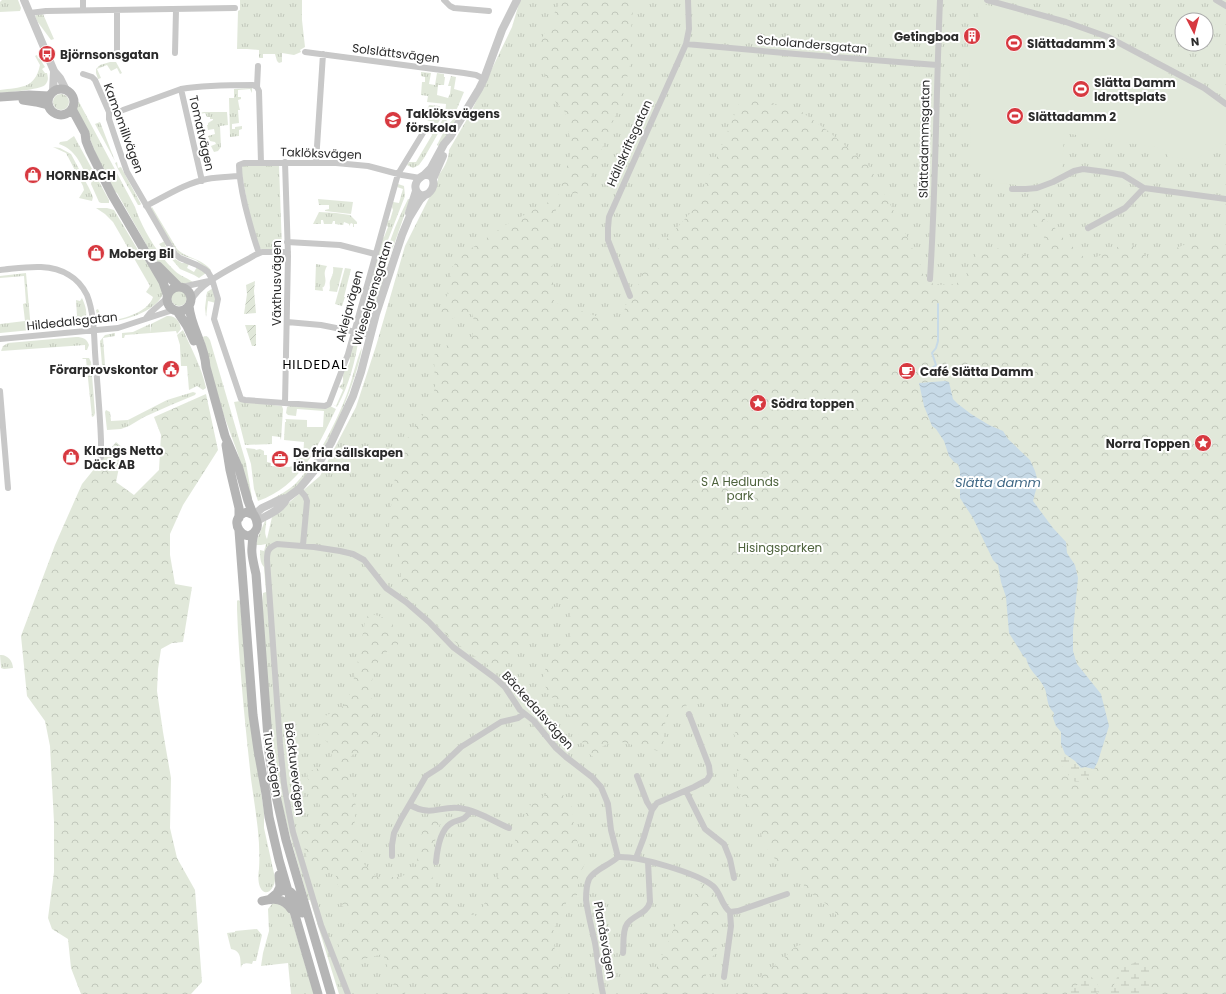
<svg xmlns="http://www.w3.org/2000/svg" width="1226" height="994" viewBox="0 0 1226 994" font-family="Poppins,sans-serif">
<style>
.grass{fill:url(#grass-tufts);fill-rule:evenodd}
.forest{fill:url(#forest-crowns);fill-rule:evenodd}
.wetland{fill:url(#wetland-marsh)}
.garden{fill:url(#garden-furrows)}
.pitch{fill:#e1e8da}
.water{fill:url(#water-waves)}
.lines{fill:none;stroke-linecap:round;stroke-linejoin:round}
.stream{stroke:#c7dae7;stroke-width:2}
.minor-tunnel{stroke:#d5d5d5;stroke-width:6;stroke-dasharray:6 3;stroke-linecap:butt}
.minor{stroke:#c8c8c8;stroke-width:6}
.tertiary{stroke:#c8c8c8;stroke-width:8}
.secondary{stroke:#b5b5b5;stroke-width:9}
.labels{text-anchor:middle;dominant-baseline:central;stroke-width:4;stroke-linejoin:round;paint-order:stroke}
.poi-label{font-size:12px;font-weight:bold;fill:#2b2b2b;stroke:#fff;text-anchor:start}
.street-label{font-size:12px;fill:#2b2b2b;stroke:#fff}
.park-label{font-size:12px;fill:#4e633d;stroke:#fff}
.neighbourhood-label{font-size:13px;letter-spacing:1px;fill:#000;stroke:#fff}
.water-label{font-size:13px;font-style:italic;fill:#416986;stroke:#fff}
</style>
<defs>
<pattern id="grass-tufts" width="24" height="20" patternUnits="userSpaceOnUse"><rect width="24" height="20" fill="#e1e8da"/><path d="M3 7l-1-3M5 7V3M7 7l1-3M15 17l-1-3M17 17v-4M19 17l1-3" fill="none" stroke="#c1c7bb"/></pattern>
<pattern id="forest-crowns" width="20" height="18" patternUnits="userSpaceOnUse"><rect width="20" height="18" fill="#e1e8da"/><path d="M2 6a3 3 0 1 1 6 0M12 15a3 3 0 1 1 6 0" fill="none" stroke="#c1c7bb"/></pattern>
<pattern id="wetland-marsh" width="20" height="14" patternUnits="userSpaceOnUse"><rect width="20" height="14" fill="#e1e8da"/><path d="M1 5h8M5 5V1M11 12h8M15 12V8" fill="none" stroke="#c1c7bb"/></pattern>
<pattern id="garden-furrows" width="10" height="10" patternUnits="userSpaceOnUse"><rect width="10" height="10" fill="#e1e8da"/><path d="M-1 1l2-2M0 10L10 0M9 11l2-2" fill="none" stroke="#c1c7bb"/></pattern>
<pattern id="water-waves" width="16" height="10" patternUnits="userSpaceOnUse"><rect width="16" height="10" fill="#c7dae7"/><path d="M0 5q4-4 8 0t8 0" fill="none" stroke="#abbbc6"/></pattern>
</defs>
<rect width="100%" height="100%" fill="#fff"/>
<path class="grass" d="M2,0H18L21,8L20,11L0,12V2Z
M240,0H302V20L305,47L300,50L301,52L294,55L282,53V62L279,63L277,61L275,54H263V58H259V50L247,49H237L238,11L240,10Z
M520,0H1226V994H339L310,900H308C297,860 284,820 277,779C267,722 266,661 262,603L263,593L266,592L264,567C260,563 260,556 260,550L264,551L266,544L261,545H256L258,537L265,521L266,520C267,527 263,531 267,539L272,517L320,476L356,407L376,346L405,246L438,180C438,174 440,174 442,170C446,165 449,156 449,150L470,114L512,27ZM1182,20H1206V44H1182Z
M43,14L54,39L51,40L37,21L35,16L37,15Z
M37,55L38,58L40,59L45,67L42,69L45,73H47C48,77 49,81 45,85C39,90 9,92 0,93V90C21,87 35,89 40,65L35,56Z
M110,62H116L122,73L120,74L117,68L111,71L107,65L97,69L101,78L98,79L96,73V69L100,65Z
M421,72L431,73L429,84L435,85L437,73L444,74V77H445L444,85H438L437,95L448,98L450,94L451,86H448L451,76L456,77L454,89L461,91L464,92L456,111L444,123L424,158L419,165L413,168L407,165L409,162H416L432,135L431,132L433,129L436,130L445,116L446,104L427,102L428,96L421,95L422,82H425V77L421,76Z
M252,88V93L250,89L238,90V97H241V99L238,100L239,106L240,110H238L239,123L232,124V129H235V127L242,126V129L239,130V136L230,137L229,98H234V89Z
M53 102a8 8 0 1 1 16 0a8 8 0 1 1-16 0Z
M79,102L135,207C142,229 159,256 175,271C180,276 188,278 194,283L187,285L179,282L161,267L150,251L117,193L115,192L95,152L88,133L76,110V103Z
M429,105L439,106L443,111L442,116L437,125L423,118L422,115H425Z
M204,112H227L228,125L220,126L221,147L218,151L214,152L211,146L216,144L215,142L210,141L208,136L215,134L214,129L208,130L207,125H208V123L213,120V119H210V117H207L205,113L199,114V113Z
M458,114L459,115L440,147L437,145L446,127Z
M100,122L115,161L95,124Z
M74,136L109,200V203H101L99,202L91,184L92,180L90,177H87C80,163 76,150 59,144L60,142L67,141Z
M53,147L60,148L71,154L89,188L93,197L92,201L79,198L84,190L83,186L66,153Z
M117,162L118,168L121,167L141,204L140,205H138L118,169L115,163Z
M279,165L282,249L280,250L261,249L258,246L250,219L241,169L243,166Z
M398,184L404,186L405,196L386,245L361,330L358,327L362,310L364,308L367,298L366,295L367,289L370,287L382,238L384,237L388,227L386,224L387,221L390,220L393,210L392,207L393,202L399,203L403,189L397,187Z
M318,199L353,202L351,214L325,211V210L329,209V205H319Z
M408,199H410L389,259L380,293L367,327L365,329C377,286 387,239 408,199Z
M152,207L177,249C187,259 201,258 211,270L210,271L196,260L184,256L178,253L167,236L151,208Z
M96,208H107L114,210L138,250L159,281L163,294C155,313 122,321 104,323L98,319L96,310L98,309L103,321L104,322C120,320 148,313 153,297L146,292L150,286L113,222L105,214Z
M319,212L336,213L350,215L357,222V224H354V227H353V224L351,223L349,226V224L344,222L343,225L335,224V221H333L332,224H324L323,220H321V224H313Z
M165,241L167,244L165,245L170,253L176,257L175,259L182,263H187L189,264L187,268L194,272L197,267L206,273L199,278L194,275L180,269L159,244Z
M316,264L327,266C322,275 327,277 325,284C323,291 322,283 323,291L315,290Z
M333,267L343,268L337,292L329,291C331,287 329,285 330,281C332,276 334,273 333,267Z
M345,268L351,269L344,297H345L342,306L335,304Z
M26,273L31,330L0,333V324L25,321L23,304L26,303L24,276L0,278V276Z
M213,288L216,303L208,301L206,317L205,308L207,292Z
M171 298a8 8 0 1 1 16 0a8 8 0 1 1-16 0Z
M82,298C89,313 89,325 70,326V317L77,316L76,300L80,301Z
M167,316C175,315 180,321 181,329L177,334L176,331L151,333V324Z
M150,324L151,333L125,335L124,338H122V333L133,332Z
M183,330C191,348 202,368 206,388L203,390L197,386L189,390L187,366H181L180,347V345L177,335Z
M115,333V336L103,338L105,365H102L100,341L105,335Z
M205,336L208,337L210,340L246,463L252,498H250L238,454L223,413L210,368L206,347L203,337Z
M359,336C356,359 349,386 337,407L332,404L336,406L343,390L339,387C344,383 343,382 343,376C343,374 345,370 346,367L348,366L350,361L349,357L356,337Z
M76,337C83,337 87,339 89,345L87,350H85V345L1,351L3,346L8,343Z
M362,347C359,379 310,502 272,499C279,495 287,491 293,486C315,466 338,419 348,391C353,377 356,361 362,347Z
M83,358H89L91,362L95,413L94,416L92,417L86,359H82Z
M193,392L196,393L195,395L171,405L167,400Z
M240,401L282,406L283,409L281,440L280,437L272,436V444L245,445L234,402Z
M289,406H330L336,409C317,448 301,486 258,501L254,489L251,464L246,448L255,449L256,450L260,449L264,451V455H267V462L271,463V466L289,467L294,466L297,458H303L304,442L284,440L285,422H286V420L285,419L307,420V427H323L324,411L297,409L296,416L288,415L286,413L287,407Z
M106,410L110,412L111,421L128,420L129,426L121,429L107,430L105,412Z
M238,600L240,601L253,735L264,812V828L275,878C276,886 266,900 260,887C258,882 258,875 259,869C261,839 255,809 251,779C245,722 239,666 237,609V601Z
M0,655C7,654 13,661 13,668L4,669L1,668Z
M277,902L287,909L290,914L314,994H291L288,963L261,966L263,953L269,931L268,909L272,904Z
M257,929L262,935L256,961H253L252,964C247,963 242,962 241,968C240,960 242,951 231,949L227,933L235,932V931Z"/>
<path class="forest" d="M561,0H634L630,39L631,61L622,99L594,168L589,185L583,193L565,194L550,221L554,302L620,324L627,302L634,296L643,271L658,249L693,210L716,160L742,96L802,112L828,131L869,166L902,226L921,267L924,278L935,285L956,284L967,273L976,260L975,251L1003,248L1027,256L1043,254L1045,239L1036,225L1031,212L1032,209H1038L1046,221L1052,224L1060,235L1088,261L1128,242L1150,259L1191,242H1208L1226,248V994H1148L1152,970L1120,969L1113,988L1074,987L1067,994H740L747,991L757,982L765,971L784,959L791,950L797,946L809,942L816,935L827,934L838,923L835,911L816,896L810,893L804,886L801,869L778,863L763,843L758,817L746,803L737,787V770L744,761L734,734L745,719L737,700L719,702L698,700L666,715L663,747L659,751L645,748L614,740L602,747L597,760L587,752L571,717L550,695L546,688L543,678L548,659L561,644L571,636L570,598L554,603L549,621L539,634L518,651L505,663L499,672C481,660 462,649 446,634C433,621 419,602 401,596V568L399,551L388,538L393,486L405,442L428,407L435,388L434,355L453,341L472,337L475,324L472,313H460L448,322L440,315L449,289L452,267L466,252L507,224L558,197L572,149L565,112L551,97L539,54L540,42ZM940,381H945L953,399L958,404L971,414L989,425L1003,431L1008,439L1030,460L1038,482L1033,501L1053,528L1066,542L1067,553L1075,565L1078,578L1073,631V651L1077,664L1101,694L1109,726L1106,739L1094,769L1090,777L1071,779L1063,768L1059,753L1062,741L1061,732L1056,726L1054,713L1047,700L1046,690L1043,685L1032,672L1028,664L1026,658L1023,657L1008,624L1006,597L1001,582L998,571V565L993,560L973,518L960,498V471L958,463L949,456L944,442L936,429L932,426L924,406Z
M206,394L218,450L183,505L170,534V555L175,584L192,587L183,642L172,643L161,649L158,669L157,691L163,732L171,778L170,828L177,858L195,890L202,982L191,994H81L71,968L68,939L52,929L48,918L54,872V822L50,746L45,721L27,696L21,636L55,545L82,484L116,442L123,448L116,482L134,495L159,470L161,435L154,417Z
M167,400L171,405L144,417L129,426L128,420Z
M369,613L391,620L399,644C371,656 369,684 373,711C374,717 378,730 378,735C377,740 373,746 371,750L351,755L349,783L356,806L354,829L362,838V862L377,877H401L416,867L422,832L432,816L442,817L428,865L434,882L436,887L446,900L478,917L514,844L520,824L531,804L551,792L560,791L572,807L574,826L579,849L585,864L578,876L577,896L566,898V918L556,923L553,932L555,952L562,980V994H433L428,976L407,983L405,994H398L395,989L383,954L344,964L337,940L352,933L341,900L335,872L312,875L298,827H306L311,834L321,827L319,794L310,795L307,772L331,764L332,746L318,734L325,716L341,708L348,702L357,666L365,622Z
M688,877C700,882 713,890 718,903C724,914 719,940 716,951C714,956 711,958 709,961C706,965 706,972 706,977C707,982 710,989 712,994H642L657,967L678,919L694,901L696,892Z"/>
<path class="wetland" d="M1061,744L1065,754L1075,761L1080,768L1085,767L1094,769C1090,776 1080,787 1071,779C1070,778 1068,774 1068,774C1063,767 1058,762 1059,753C1059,751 1060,747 1061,744Z
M1138,961L1152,970L1148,994H1100L1098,992L1094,994H1067L1074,987L1091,976L1100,988H1113L1120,969Z"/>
<path class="garden" d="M255,281L254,291L256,313L244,314L247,294L246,285Z
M245,325H256V346H252Z"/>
<path class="pitch" d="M979,3L1058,23L1071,28L1151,63L1210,99L1226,110V140L1196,159L1168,157L1165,151L1161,148L1064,133L1062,172L1041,182L1027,186L999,183L971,168L969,46H977Z"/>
<path class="water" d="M945,381L949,382L953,399L958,404L971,414L989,425L1003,431L1008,439L1030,460L1035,471L1038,482L1033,501L1053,528L1066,542L1067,553L1075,565L1078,578L1073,631V651L1077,664L1101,694L1109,726L1098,761L1094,769L1085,767L1081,768L1075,761L1065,754L1061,744V732L1056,726L1053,718L1054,713C1045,704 1049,697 1044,687C1038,675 1030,673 1026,658L1024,657L1009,633L1006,597L1001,582L998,565L993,560L973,518L960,498V471L958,464L954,462L949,456L944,441L936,429L932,426L924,406L919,383Z"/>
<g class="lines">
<path class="stream" d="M924,377L927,372L936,365L932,353L936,348L938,341V304"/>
<path class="minor-tunnel" d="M116,113L123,110"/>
<path class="minor" d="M83,0V10
M444,0L450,6L454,8L489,11
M987,0L1066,22L1108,37L1204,88L1226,104
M1216,0L1226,6
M117,10V57
M30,13L46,11L235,8
M686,44L796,54L937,65
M305,52L464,73L476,75L484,79
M175,53L176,10
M258,66L257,87L259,91L261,163
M83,74L92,77L95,80L109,112V119L118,146L127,172L171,248L175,254L180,258L197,265L204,269L208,272L212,279L218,299L214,319L241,399L245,400L325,406L329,404L348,354L398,174L423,133
M181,89L202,181
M123,110L181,89C205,85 229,85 253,85L257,87
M316,162L323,54
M1012,189H1026L1037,188L1053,182L1074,171L1083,169L1106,172L1123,175L1144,188L1226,199
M146,206C166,196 186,183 207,179C218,177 228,177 239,176
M1088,228L1125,208L1144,188
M287,242L340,245L375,254
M259,253C253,237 249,221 245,205C242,192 239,179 239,165L244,163H336L368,166L402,175L420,178
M0,270C22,268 49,262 69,275C76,279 83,287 87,295C94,313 94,334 95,352C97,382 100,411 101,441V457
M930,279C936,186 936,93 940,0
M182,287L209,281
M630,296L608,240V228L609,217L686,44L689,29L688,0
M191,301C201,281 235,267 255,255L262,252H288
M146,318L150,313L166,299
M287,322L321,325L371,335
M0,339L118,328L173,310
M0,391L8,488
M285,403L288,256L285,162
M299,489L305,496L307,501L303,545
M637,776L647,802L652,810
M686,791L705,829L724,844L730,859L734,878
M410,805C432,817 438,806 459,808C476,810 493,821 509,828
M392,856V845L394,833L401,819L426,776L440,767L461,747L501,722L518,718L524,714
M636,858L644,837L652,810L657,803L694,787L707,780L710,775L709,766L689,714
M436,862C437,851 440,831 450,824C458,818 464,823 470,811
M623,953C624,945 622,931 627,924C633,915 647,914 650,902L648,862
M724,977L731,926L730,912
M348,994L321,925L293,832L289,812L284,784L280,744L267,560C267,551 268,548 277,544L314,547L340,551L353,554L364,560L386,588L406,602L429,622L453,647L495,678L505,687L520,710L534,721L556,748L566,757L592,777L601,787L608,804L611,830L618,857C639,856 697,873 713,886C721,893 721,905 730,912L738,911L787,894
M603,994C599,977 598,960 595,943C592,929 588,915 586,900C586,893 586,886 589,879C595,869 610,865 618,857"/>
<path class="tertiary" d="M24,0L54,71L60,78L66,90
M53,91L54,71
M424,175L431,168L444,144L450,137L479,89L484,79L502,30L517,0
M424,175H428L432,177C434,181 434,185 432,189C422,206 405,185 424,175Z
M433,179L443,156
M409,213L416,191
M254,515L262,508L279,500L287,498L299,489L314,471L331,443L353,396L361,372L376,314L402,235L409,218L420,200L425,195
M257,521C267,515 282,510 287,498"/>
<path class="secondary" d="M48 102a13 13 0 1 1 26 0a13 13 0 1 1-26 0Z
M0,97L29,95L49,96
M23,100L36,102L48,105
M72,109L85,133L86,141L90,151L112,195L163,282L167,294
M158,266L178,286
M167 299a12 12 0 1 1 24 0a12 12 0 1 1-24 0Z
M189,306C191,328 205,345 206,367L225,436L239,469L248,501L253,514
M177,311L187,326L194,341
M226,445L230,470L239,508V518
M247,512L254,515C257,520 259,525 256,530C246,548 224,518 247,512Z
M239,531L253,715L258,750L266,794L269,817L279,860L318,994
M254,533C250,550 252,557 256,574L269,752L274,787L286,840L331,994
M277,893L280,887L279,875
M270,899C290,880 295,895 302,913
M262,901C274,898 284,898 291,909"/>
</g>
<defs>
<g id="building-disc" transform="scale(0.9)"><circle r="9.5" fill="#d73940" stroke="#fff"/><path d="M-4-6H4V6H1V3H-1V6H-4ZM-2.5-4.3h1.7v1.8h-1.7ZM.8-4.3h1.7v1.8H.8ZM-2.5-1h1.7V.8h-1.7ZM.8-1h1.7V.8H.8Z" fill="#fff"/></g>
<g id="stadium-disc" transform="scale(0.9)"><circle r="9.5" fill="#d73940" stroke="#fff"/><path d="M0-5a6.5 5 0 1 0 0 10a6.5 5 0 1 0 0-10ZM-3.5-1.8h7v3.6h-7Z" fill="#fff"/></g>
<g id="bus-disc" transform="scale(0.9)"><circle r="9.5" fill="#d73940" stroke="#fff"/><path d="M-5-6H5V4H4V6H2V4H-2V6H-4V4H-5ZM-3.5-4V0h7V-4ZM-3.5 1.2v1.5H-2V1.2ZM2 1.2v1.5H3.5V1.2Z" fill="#fff"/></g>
<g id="school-disc" transform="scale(0.9)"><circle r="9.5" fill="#d73940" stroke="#fff"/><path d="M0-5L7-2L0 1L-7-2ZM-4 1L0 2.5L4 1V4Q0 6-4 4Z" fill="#fff"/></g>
<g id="shop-disc" transform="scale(0.9)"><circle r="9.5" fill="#d73940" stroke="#fff"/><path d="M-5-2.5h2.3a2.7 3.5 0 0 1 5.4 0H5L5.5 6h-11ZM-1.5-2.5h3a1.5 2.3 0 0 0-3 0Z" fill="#fff"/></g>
<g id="civic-disc" transform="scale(0.9)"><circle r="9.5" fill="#d73940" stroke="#fff"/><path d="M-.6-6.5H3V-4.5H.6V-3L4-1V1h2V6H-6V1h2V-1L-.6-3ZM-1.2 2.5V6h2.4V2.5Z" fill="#fff"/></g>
<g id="cafe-disc" transform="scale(0.9)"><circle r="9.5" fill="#d73940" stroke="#fff"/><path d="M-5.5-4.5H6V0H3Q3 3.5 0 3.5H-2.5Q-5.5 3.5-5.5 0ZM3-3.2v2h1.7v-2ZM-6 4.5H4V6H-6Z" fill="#fff"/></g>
<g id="sight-disc" transform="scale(0.9)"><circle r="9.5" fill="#d73940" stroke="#fff"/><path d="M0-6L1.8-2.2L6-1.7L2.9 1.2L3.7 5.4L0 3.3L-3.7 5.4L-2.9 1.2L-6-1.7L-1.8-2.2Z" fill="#fff"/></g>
<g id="office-disc" transform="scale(0.9)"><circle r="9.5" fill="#d73940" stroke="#fff"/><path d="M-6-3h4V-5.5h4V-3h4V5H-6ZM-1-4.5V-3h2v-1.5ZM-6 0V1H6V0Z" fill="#fff"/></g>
</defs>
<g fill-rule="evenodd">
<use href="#building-disc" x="972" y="36"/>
<use href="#stadium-disc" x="1014" y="43"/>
<use href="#bus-disc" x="47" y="54"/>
<use href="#stadium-disc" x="1081" y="89"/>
<use href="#stadium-disc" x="1015" y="116"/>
<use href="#school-disc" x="393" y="120"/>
<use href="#shop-disc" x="33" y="175"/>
<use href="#shop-disc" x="96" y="253"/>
<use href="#civic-disc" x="171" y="369"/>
<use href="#cafe-disc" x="907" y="371"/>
<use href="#sight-disc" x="758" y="403"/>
<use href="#sight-disc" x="1203" y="443"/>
<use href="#shop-disc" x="71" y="457"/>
<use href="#office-disc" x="280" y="459"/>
</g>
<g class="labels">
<g class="poi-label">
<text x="959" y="36" text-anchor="end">Getingboa</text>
<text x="1027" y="43">Slättadamm 3</text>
<text x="60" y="54">Björnsonsgatan</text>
<text x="1094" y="82">Slätta Damm<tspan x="1094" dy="14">Idrottsplats</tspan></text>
<text x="406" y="113">Taklöksvägens<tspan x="406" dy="14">förskola</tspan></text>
<text x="1028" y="116">Slättadamm 2</text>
<text x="46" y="175">HORNBACH</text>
<text x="109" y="253">Moberg Bil</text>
<text x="158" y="369" text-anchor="end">Förarprovskontor</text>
<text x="920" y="371">Café Slätta Damm</text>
<text x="771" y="403">Södra toppen</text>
<text x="1190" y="443" text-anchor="end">Norra Toppen</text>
<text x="84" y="450">Klangs Netto<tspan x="84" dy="14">Däck AB</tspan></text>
<text x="293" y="452">De fria sällskapen<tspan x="293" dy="14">länkarna</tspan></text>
</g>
<g class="street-label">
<text transform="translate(812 44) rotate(5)">Scholandersgatan</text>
<text transform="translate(396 53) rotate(7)">Solslättsvägen</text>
<text transform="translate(124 128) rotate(70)">Kamomillvägen</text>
<text transform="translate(202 133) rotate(77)">Tomatvägen</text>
<text transform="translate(924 139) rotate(-89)">Slättadammsgatan</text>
<text transform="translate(629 143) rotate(-66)">Hällskriftsgatan</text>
<text transform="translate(321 153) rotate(2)">Taklöksvägen</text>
<text transform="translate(276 283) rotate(-90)">Växthusvägen</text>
<text transform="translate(372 293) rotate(-73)">Wieselgrensgatan</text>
<text transform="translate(349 306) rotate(-75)">Aklejavägen</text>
<text transform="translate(72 321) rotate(-6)">Hildedalsgatan</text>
<text transform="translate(538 710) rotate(48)">Bäckedalsvägen</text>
<text transform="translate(273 764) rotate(81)">Tuvevägen</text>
<text transform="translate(295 769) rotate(83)">Bäcktuvevägen</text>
<text transform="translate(605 940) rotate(80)">Planåsvägen</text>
</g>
<g class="park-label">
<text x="740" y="481">S A Hedlunds<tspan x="740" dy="14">park</tspan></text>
<text x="780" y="547">Hisingsparken</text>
</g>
<g class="neighbourhood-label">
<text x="315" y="364">HILDEDAL</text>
</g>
<g class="water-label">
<text x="998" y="482">Slätta damm</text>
</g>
</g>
<g transform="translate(1194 32) rotate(174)"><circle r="19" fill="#ffffff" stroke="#aaaaaa"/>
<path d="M0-3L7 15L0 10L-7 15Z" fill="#d73940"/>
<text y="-6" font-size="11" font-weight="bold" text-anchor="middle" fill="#2b2b2b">N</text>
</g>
</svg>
